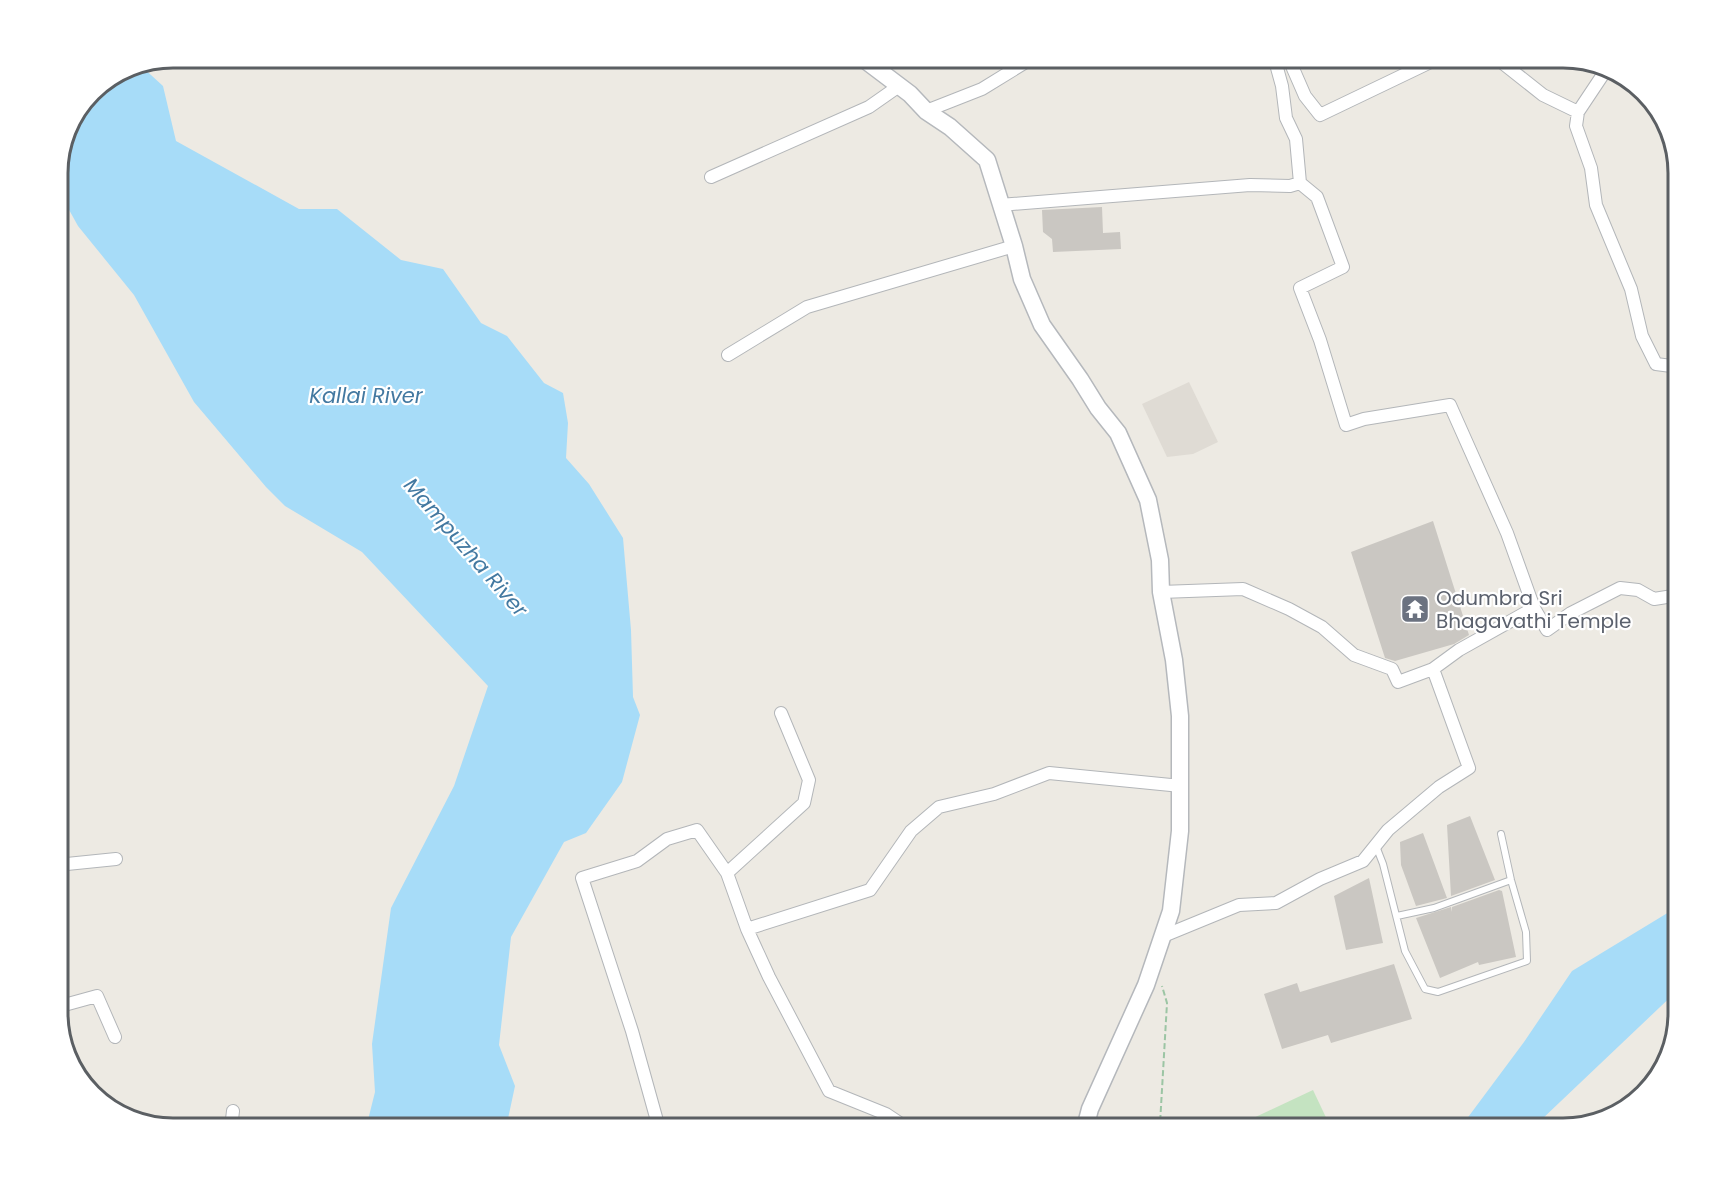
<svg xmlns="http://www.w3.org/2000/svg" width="1736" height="1185" viewBox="0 0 1736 1185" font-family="Poppins,sans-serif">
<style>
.education{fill:#dfdbd4}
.green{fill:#c4e3c1}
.water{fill:#a7dcf8}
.building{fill:#cac7c2}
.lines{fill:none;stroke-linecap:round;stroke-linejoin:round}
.lane-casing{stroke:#b3b6b9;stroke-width:8}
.street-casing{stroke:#b3b6b9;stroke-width:14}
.secondary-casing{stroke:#b5b8bc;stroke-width:19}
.path{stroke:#9cc5a4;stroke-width:2;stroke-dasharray:6 3;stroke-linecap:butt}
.lane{stroke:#fff;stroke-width:6}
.street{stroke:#fff;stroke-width:12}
.secondary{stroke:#fff;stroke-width:16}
.labels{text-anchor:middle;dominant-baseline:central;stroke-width:4.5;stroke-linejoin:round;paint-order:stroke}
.worship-label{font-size:20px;fill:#5b616d;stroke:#fff;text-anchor:start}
.water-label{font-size:21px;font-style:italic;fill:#4379a1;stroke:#fff}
.rim{fill:none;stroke:#5b5f63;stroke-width:3}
</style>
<rect width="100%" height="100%" fill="#edeae3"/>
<path class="education" d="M1189,382L1218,442L1193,454L1167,457L1142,404Z"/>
<path class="green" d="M1313,1090L1331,1128H1232Z"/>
<path class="water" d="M139,64L163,86L176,141L299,209H337L401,260L443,269L481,323L507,336L544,383L563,393L568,423L566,458L589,484L623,538L631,630L633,697L640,715L622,782L586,833L564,842L511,937L499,1045L515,1086L506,1128H366L375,1092L372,1044L391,908L454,786L488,686L362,552L285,506L266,487L194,402L134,295L78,226L57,188V165L91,91L129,66Z
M1679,906V989L1540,1121L1537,1128H1460L1524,1042L1572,971Z"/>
<path class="building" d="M1102,207L1103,233L1120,232L1121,249L1053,252L1052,239L1043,232L1042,210Z
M1433,521L1469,635L1454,644L1395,661L1385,658L1351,552Z
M1470,816L1495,880L1451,896L1447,825Z
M1423,833L1447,898L1416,906L1401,865L1400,842Z
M1369,878L1383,943L1346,950L1334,896Z
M1499,890L1502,891L1516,957L1479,965L1478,962L1440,978L1416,918L1451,907L1452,912V907Z
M1394,964L1412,1019L1331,1043L1328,1035L1282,1049L1264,994L1297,983L1300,992Z"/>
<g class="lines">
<g class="lane-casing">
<path id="lane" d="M1376,846L1383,864L1405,951L1425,989L1438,992L1527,961L1526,932L1511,880L1501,834
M1397,916L1434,908L1511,880"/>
</g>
<g class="street-casing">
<path id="street" d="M1288,57L1305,96L1320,115L1441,57
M1495,57L1543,95L1578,112L1606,70
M926,111L982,89L1034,57
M1578,112L1576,126L1591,168L1596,205L1631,289L1642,336L1656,364L1679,367
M711,177L869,107L899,86
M1300,183L1317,197L1343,267L1300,288L1320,340L1346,425L1364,419L1450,405L1507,533L1534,608
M1000,205L1250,185L1290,186L1300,183L1296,139L1286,118L1282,86L1274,57
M728,355L807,307L1014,246
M1161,592L1243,589L1289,609L1322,627L1354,655L1392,669L1398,682L1433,669L1469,768L1439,787L1388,830L1363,861L1320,879L1276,903L1239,905L1161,937
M1433,669L1459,650L1534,608L1547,630L1571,613L1620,588L1638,590L1654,599L1679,595
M57,865L116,859
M727,873L804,803L809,780L781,713
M747,929L870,890L911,831L939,807L994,794L1049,773L1181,786
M57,1007L97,996L115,1037
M231,1128L233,1111
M659,1128L632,1031L582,878L637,861L667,839L697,830L727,873L747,929L769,977L829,1091L886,1114L907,1128
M872,1128L886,1114"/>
</g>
<g class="secondary-casing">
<path id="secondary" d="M861,57L910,94L926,111L950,127L987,160L1014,246L1022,279L1042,325L1080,379L1098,408L1118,433L1148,500L1160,560L1161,592L1174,660L1180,716V831L1171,911L1146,985L1090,1109L1085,1128"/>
</g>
<path class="path" d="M1100,1125L1160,1124L1167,1003L1162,986"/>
<use href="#lane" class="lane"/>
<use href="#street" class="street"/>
<use href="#secondary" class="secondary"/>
</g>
<defs>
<g id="temple-square" transform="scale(1.5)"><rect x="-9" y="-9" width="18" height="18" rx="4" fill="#6b7280" stroke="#fff"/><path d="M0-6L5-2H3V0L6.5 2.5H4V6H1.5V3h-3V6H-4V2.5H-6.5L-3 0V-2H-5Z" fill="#fff"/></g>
</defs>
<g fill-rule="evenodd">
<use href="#temple-square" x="1415" y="609"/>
</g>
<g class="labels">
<g class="worship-label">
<text x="1436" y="598">Odumbra Sri<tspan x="1436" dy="23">Bhagavathi Temple</tspan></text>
</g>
<g class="water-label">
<text x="366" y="395">Kallai River</text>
<text transform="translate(466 547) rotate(49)">Mampuzha River</text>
</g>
</g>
<path d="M0 0H1736V1185H0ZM173 68H1563A105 105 0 0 1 1668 173V1013A105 105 0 0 1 1563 1118H173A105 105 0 0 1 68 1013V173A105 105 0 0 1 173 68Z" fill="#fff" fill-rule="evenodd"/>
<path class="rim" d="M173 68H1563A105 105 0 0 1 1668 173V1013A105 105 0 0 1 1563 1118H173A105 105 0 0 1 68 1013V173A105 105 0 0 1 173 68Z"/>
</svg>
